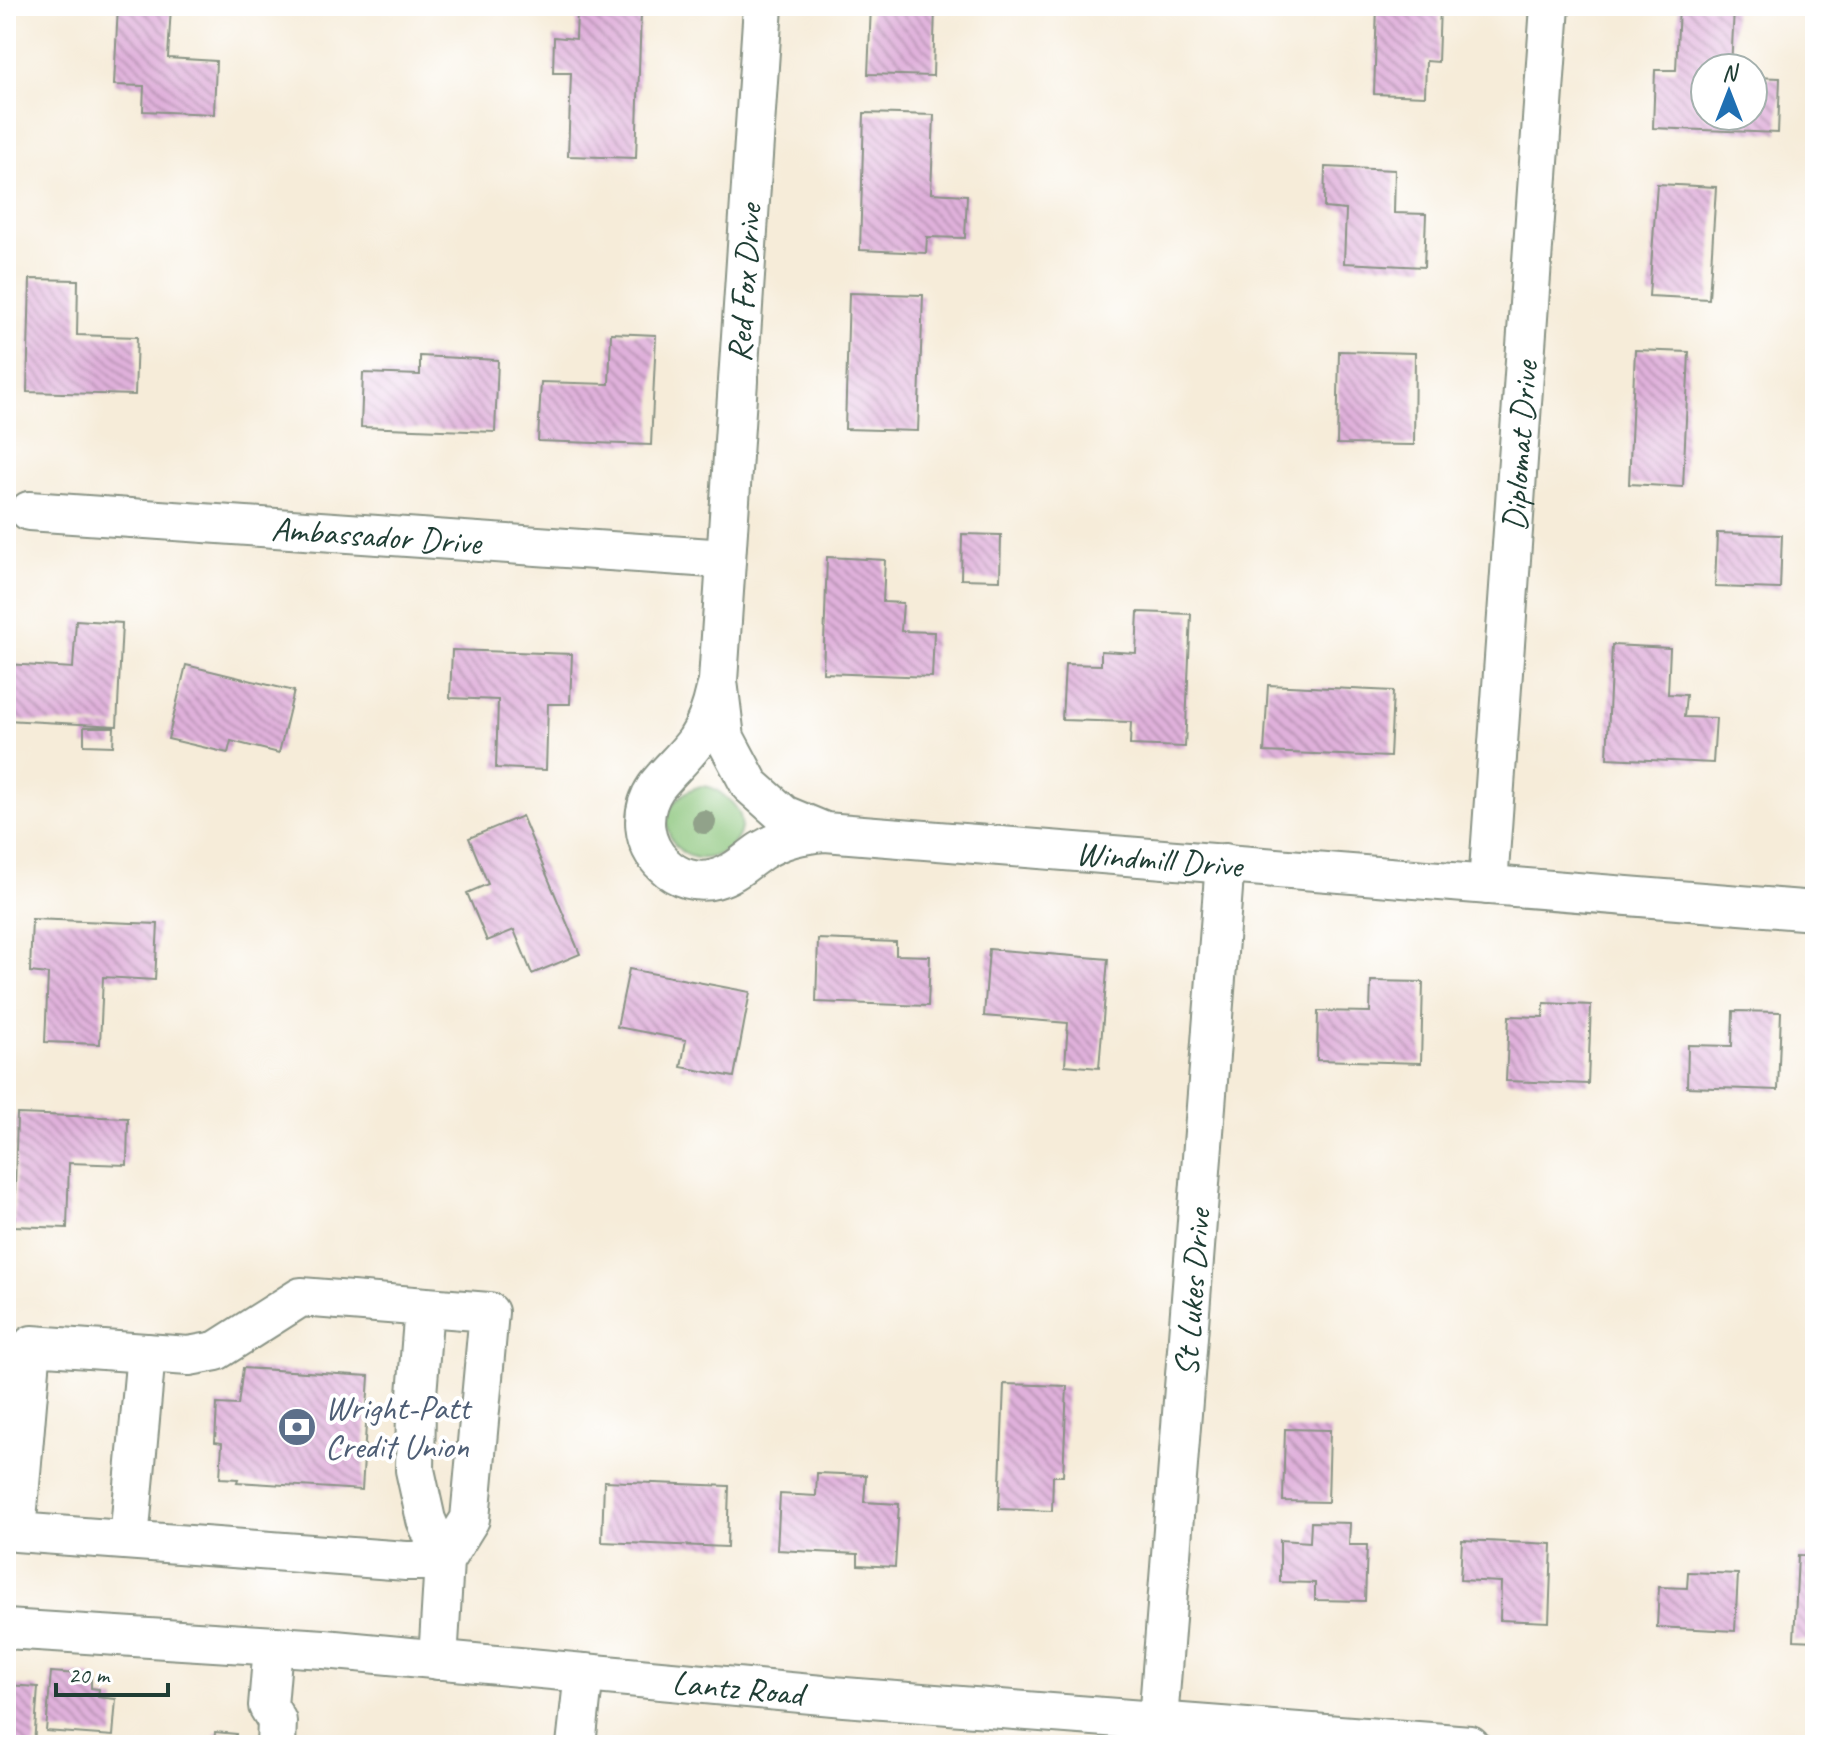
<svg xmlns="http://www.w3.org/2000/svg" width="1821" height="1751" viewBox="0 0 1821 1751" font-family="Caveat,sans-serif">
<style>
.grass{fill:#8ac57a;stroke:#548157;stroke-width:2}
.building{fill:url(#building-back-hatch)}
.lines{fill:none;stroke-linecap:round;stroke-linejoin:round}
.minor-casing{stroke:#8a9486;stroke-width:42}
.minor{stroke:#fff;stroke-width:38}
.tree{fill:#91a28a}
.labels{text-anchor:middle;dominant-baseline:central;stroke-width:8;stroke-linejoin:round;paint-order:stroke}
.street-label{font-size:34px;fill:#1f3d34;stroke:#fff}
.service-label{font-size:34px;fill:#4e5e75;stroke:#fff;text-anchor:start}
</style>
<defs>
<pattern id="building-back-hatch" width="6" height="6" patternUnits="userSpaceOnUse" patternTransform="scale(2)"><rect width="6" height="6" fill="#e0b1db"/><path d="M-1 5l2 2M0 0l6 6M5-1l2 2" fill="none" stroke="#b591b2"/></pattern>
</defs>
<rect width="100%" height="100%" fill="#fff"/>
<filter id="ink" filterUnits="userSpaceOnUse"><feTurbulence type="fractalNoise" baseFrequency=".0125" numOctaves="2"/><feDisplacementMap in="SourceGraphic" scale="16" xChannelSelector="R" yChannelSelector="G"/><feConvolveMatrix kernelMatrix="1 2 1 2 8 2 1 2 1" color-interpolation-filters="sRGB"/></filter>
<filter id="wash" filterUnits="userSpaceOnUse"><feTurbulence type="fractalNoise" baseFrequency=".006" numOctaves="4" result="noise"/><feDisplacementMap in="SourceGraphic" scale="32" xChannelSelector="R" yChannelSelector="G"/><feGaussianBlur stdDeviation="1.8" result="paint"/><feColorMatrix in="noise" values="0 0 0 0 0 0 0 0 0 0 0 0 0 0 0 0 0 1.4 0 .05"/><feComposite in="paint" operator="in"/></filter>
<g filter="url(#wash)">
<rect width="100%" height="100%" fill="#f6ecd9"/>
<path class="grass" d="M701,786C713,786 718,791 728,799C772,838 695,886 671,838C659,813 678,792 701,786Z"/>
<g id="blocks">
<path class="building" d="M118,6H171L168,58L216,61L214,114L143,111L144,86L114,85Z
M871,6H935L933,76L868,74Z
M1377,6H1440L1438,62L1426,61L1425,96L1374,94Z
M1679,6L1734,8L1731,68H1705V116H1753V77L1780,78L1778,133L1653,128L1655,70H1676Z
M577,11L641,13L636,158L568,156L571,73H553L554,37L576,39Z
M864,113L934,115L931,193L967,195L965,238L927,237L926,253L860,250Z
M1325,167L1395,170L1394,213L1426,214L1424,267L1344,263L1346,210L1324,208Z
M1657,184L1716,187L1709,299L1649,296Z
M30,279L78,280L77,335L137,337L135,395L27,392Z
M849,293L923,295L918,431L845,429Z
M611,333L656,335L651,445L538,441L541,382L609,384Z
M1635,350L1689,352L1683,487L1629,484Z
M1339,351L1415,353L1414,445L1337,444Z
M420,356L498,360L495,432L361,427L363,373L420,375Z
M1717,533L1782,535L1780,589L1715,587Z
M962,534L1001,535L1000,580L961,579Z
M827,557L885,560L883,602L903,603L901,631L934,632L932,677L823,673Z
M1138,612L1191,614L1185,747L1130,745L1131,722L1062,720L1065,664L1101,665V651L1136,653Z
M76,620L122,623L117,726L6,720V664L73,668Z
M1612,645L1670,648L1668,694L1686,695L1684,717L1716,718L1713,763L1607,758Z
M452,650L572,654L570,704H548L546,770L496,768L498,700L450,698Z
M186,665L294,691L279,753L231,741L228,753L168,739Z
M1268,685L1393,691L1390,757L1264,752Z
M84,727H114L113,746L84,745Z
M522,816L580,954L532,974L514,930L487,941L467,893L488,884L469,838Z
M32,919L158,924L155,980L103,977L100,1044L45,1042L48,974L30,972Z
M818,939L896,942V955L930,956L928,1006L816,1002Z
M989,949L1108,959L1099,1068L1065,1065L1068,1023L984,1016Z
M629,969L750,992L734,1077L681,1067L686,1040L617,1027Z
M1371,981L1423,982L1421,1063L1317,1060L1318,1011L1370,1012Z
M1544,1003L1591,1005L1588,1084L1506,1081L1509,1016L1543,1017Z
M1733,1011L1781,1012L1778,1090L1687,1087L1688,1045L1732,1046Z
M17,1114L128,1118L127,1165L69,1163L67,1228L14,1226Z
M243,1368L369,1376L362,1490L237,1482L238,1479L220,1478L222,1443L215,1442L217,1404L238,1405Z
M1004,1384L1067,1386L1063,1476H1053L1052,1511L999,1509Z
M1285,1429L1330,1430L1328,1502L1283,1501Z
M817,1473L866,1475L864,1502L899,1504L895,1567L858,1565V1554L777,1550L780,1494L816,1496Z
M604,1481L729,1486L727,1547L602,1542Z
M1311,1522L1350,1523L1349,1545H1367L1365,1601L1315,1600V1583L1280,1582V1540L1310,1542Z
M1462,1540L1552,1544L1549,1622L1500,1620L1501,1582L1460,1580Z
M1798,1555L1815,1556V1641L1794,1640Z
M1688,1572L1738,1574L1735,1631L1657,1627L1659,1587L1687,1588Z
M51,1672L91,1675V1688L99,1689L98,1697L116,1699L113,1736L46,1731Z
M6,1685L38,1687L34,1745H6Z
M215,1732L236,1734V1745H214Z"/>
</g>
</g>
<g filter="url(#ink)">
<use href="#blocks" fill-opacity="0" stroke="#8a9486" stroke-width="2"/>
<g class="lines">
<g class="minor-casing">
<g id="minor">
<path id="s1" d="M763,6L718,681L725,738L750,785L784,815L825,832L1815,911"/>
<path id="s2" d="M29,511L726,559"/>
<path d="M716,689C712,707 706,726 696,741C684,758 668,771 656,787C639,812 642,844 664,865C677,878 697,884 715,879C734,874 745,862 761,851C782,838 802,834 825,832"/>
<path id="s3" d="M1488,885L1550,6"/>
<path d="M424,1307L416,1407L415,1470L426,1520L444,1561H406L16,1532L32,1345L189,1356L216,1351L301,1297L489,1312L470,1519L444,1561L438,1660"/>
<path d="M129,1540L146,1353"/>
<path id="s4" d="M6,1629L324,1649L844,1697L1470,1745"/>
<path d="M273,1646L268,1706L277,1721L276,1745"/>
<path d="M576,1745L584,1673"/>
<path id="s5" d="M1154,1745L1158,1721L1225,863"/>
</g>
</g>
<use href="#minor" class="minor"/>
</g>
<circle class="tree" cx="704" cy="822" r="12"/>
</g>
<defs>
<g id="bank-disc" transform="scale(2)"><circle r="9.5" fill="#5c6f8a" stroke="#fff"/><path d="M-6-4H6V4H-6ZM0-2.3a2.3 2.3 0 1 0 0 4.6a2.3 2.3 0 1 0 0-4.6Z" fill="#fff"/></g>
</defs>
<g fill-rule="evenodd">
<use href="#bank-disc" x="297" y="1427"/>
</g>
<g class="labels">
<g class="street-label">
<text transform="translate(744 283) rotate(-86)">Red Fox Drive</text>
<text stroke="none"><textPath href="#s3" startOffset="440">Diplomat Drive</textPath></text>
<text stroke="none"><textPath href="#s2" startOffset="348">Ambassador Drive</textPath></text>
<text stroke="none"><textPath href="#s1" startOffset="1212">Windmill Drive</textPath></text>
<text stroke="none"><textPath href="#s5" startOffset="454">St Lukes Drive</textPath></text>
<text stroke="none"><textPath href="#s4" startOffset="734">Lantz Road</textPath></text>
</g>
<g class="service-label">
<text x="325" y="1407">Wright-Patt<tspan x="325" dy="39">Credit Union</tspan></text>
</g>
</g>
<rect width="1821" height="1751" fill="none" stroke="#fff" stroke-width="32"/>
<g transform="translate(1729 92)"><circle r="38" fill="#ffffff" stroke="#a5b1ae" stroke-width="2"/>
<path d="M0-6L14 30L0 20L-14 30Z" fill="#1f6fb2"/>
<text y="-12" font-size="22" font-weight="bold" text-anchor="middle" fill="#1f3d34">N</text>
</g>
<path d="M56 1683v12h112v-12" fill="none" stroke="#1f3d34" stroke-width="4"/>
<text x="68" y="1683" font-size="24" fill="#1f3d34" stroke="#ffffff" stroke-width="6" paint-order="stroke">20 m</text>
</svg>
